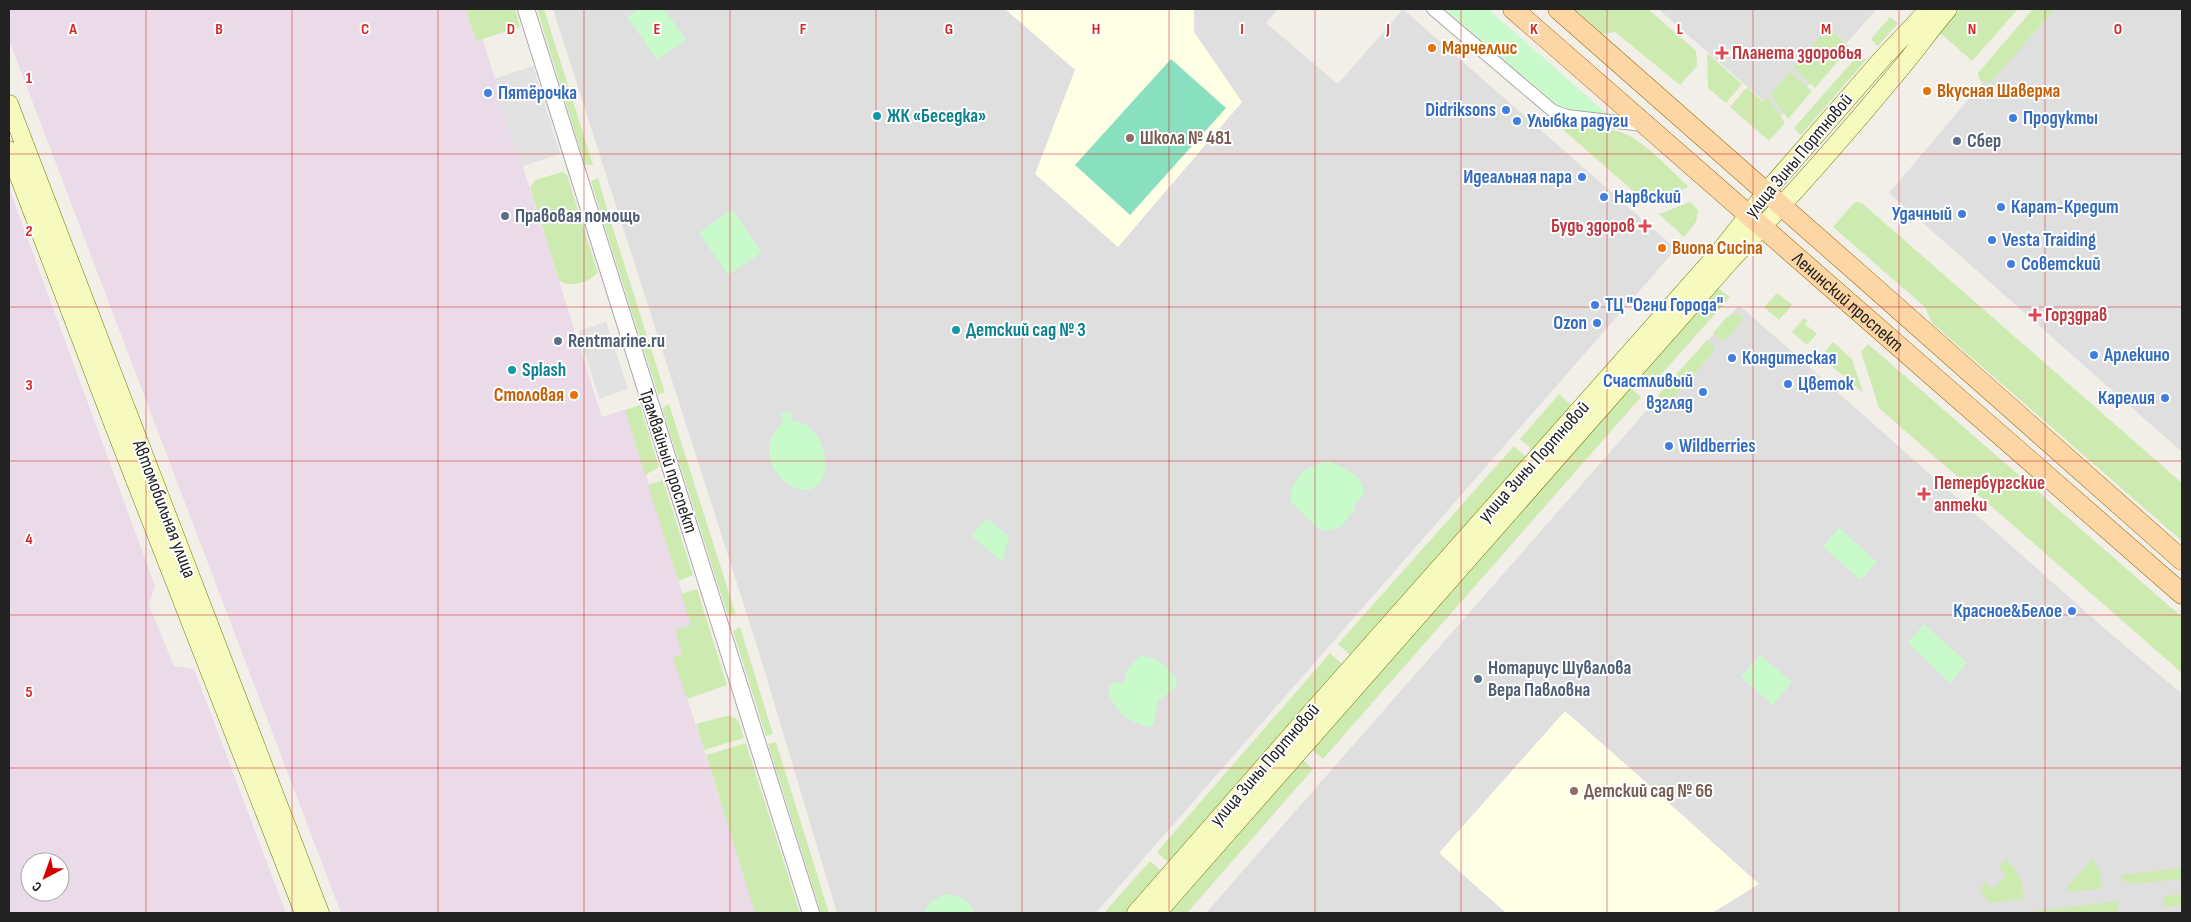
<svg xmlns="http://www.w3.org/2000/svg" width="2191" height="922" viewBox="0 0 2191 922" font-family="'Sofia Sans Condensed',sans-serif">
<style>
.residential{fill:#e0dfdf}
.industrial{fill:#ebdbe8;fill-rule:evenodd}
.education{fill:#ffffe5}
.grass{fill:#cdebb0}
.park{fill:#c8facc}
.pitch{fill:#88e0be}
.parking{fill:#e2e2e2}
.lines{fill:none;stroke-linecap:round;stroke-linejoin:round}
.minor-casing{stroke:#a9a9a9;stroke-width:14}
.tertiary-casing{stroke:#a9a9a9;stroke-width:18}
.secondary-casing{stroke:#707d05;stroke-width:19}
.primary-casing{stroke:#a06b00;stroke-width:21}
.minor{stroke:#fff;stroke-width:12}
.tertiary{stroke:#fff;stroke-width:16}
.secondary{stroke:#f7fabf;stroke-width:18}
.primary{stroke:#fcd6a4;stroke-width:20}
.grid{fill:none;stroke:#d62828;stroke-width:1;stroke-opacity:0.55}
.food-dot{fill:#e8710a;stroke:#fff;stroke-width:2}
.health-dot{fill:#e0444e;stroke:#fff;stroke-width:2}
.shop-dot{fill:#3f7fe0;stroke:#fff;stroke-width:2}
.culture-dot{fill:#0f9aa8;stroke:#fff;stroke-width:2}
.education-dot{fill:#8d6e63;stroke:#fff;stroke-width:2}
.service-dot{fill:#5c6f8a;stroke:#fff;stroke-width:2}
.labels{text-anchor:middle;dominant-baseline:central;stroke-width:4;stroke-linejoin:round;paint-order:stroke}
.food-label{font-size:19px;font-weight:bold;fill:#c56008;stroke:#fff;text-anchor:start}
.health-label{font-size:19px;font-weight:bold;fill:#be3a42;stroke:#fff;text-anchor:start}
.shop-label{font-size:19px;font-weight:bold;fill:#366cbe;stroke:#fff;text-anchor:start}
.culture-label{font-size:19px;font-weight:bold;fill:#0d838f;stroke:#fff;text-anchor:start}
.education-label{font-size:19px;font-weight:bold;fill:#785e54;stroke:#fff;text-anchor:start}
.service-label{font-size:19px;font-weight:bold;fill:#4e5e75;stroke:#fff;text-anchor:start}
.street-label{font-size:19px;fill:#222;stroke:#fff}
.grid-label{font-size:16px;text-anchor:middle;font-weight:bold;fill:#d62828;stroke:#fff;stroke-width:4;stroke-linejoin:round;paint-order:stroke}
</style>
<rect width="100%" height="100%" fill="#f2efe9"/>
<path class="residential" d="M553,9H1278L1266,23L1338,84L1403,9L1676,249L1096,913H837L758,649Z
M1658,9H1877L1781,116Z
M2045,9H2182V452L1889,193Z
M1739,305L2103,627L2182,694V913H1206Z"/>
<path class="industrial" d="M9,9H473L602,417L626,409L692,625L684,654L674,657L756,913H341L9,40Z
M9,188L155,586L149,605L174,666L194,669L286,913H9ZM30,862H60V892H30Z"/>
<path class="education" d="M1005,9H1194V32L1242,102L1118,247L1035,174L1075,70Z
M1565,711L1631,769L1759,884L1712,913H1506L1439,853Z"/>
<path class="grass" d="M466,9H515L520,27L476,41Z
M537,9H544L593,165H585Z
M1575,9H1648L1696,51L1697,66L1680,85L1615,32L1603,34Z
M1960,9H2018L1972,61L1939,32Z
M2033,9H2055L1990,83L1980,81L1978,73Z
M1890,17L1898,23L1878,46L1871,39Z
M1828,28L1850,47L1815,88L1793,68Z
M1707,53L1742,84L1726,103L1708,88Z
M1859,54L1866,60L1801,135L1794,128Z
M1790,72L1812,91L1788,119L1771,94Z
M1747,87L1763,102L1768,97L1785,123L1769,141L1730,107Z
M1566,126C1583,128 1604,127 1620,132C1644,139 1671,171 1689,187L1647,203L1562,129Z
M562,172L567,175L597,270V273C590,282 569,289 559,280L530,188L535,180Z
M598,178L609,215L602,218L591,181Z
M1690,202L1698,210L1696,222L1684,237L1659,214Z
M1858,202L1863,204L2182,483V541L1932,323L1925,307L1833,227L1854,203Z
M611,222L665,393L658,394L604,224Z
M1718,288L1730,297L1651,386L1640,376Z
M1777,293L1792,305L1779,320L1764,307Z
M1739,314L1744,318L1727,339L1720,340L1713,333L1727,317Z
M1804,318L1808,321L1805,324L1817,334L1807,345L1792,332Z
M1707,340L1714,346V352L1668,404L1658,395Z
M1833,342L1852,359L1863,393L1821,357Z
M1868,344L2182,617V673L1879,408L1861,352Z
M1630,387L1641,397L1323,759L1311,749Z
M1559,394L1572,406L1533,450L1520,439Z
M669,404L736,615L728,616L662,408Z
M640,405L659,467L645,475L625,410Z
M1514,446L1526,457L1351,656L1338,644Z
M663,480L693,575L678,581L648,485Z
M697,589L727,685L687,699L673,657L682,654L675,630L691,625L681,594Z
M740,627L773,734L766,736L733,631Z
M1330,653L1343,665L1170,864L1157,852Z
M726,716C740,716 740,726 744,738L704,750L696,724Z
M776,742L829,913H821L768,744Z
M746,743L800,913H755L706,755Z
M1303,760L1313,769L1187,913H1169Z
M2006,859C2020,873 2022,880 2024,899L1989,903L1980,889L1985,882L1993,889L2006,875L1999,867Z
M2092,859C2100,869 2103,876 2100,889L2066,892L2065,890Z
M1150,861L1163,872L1126,913H1104Z
M2182,868V879L2131,884L2126,882L2119,875Z
M2182,894V905L2164,907L2163,896Z
M2118,901L2119,911L2100,913H2019Z"/>
<path class="park" d="M640,9H664L686,40L657,60L627,17Z
M1445,9H1488L1605,112V114L1602,116L1569,110L1557,105Z
M732,209L762,252L728,275L699,233Z
M791,412L793,421C805,422 810,427 817,436C823,444 827,460 825,470C814,522 738,461 783,423L781,413Z
M1326,461C1333,461 1355,474 1359,479C1363,484 1363,489 1364,495L1356,503L1354,510L1341,527L1325,531L1316,527L1290,501C1293,475 1304,469 1326,461Z
M987,518L1009,537L1002,562L971,535Z
M1839,528L1877,562L1861,580L1823,547Z
M1924,624L1967,663L1950,683L1908,643Z
M1760,655L1792,682L1773,705L1741,677Z
M1140,656C1159,657 1166,666 1177,679L1175,688L1158,701L1153,724L1149,727C1126,720 1119,714 1108,693L1110,686L1115,682L1122,684L1126,678L1127,670Z
M946,894C959,895 970,900 975,913H924L931,901Z"/>
<path class="pitch" d="M1171,59L1226,108L1130,215L1075,165Z"/>
<path class="parking" d="M533,66L560,154L520,167L493,79Z
M606,322L628,389L599,399L578,331Z"/>
<g class="lines">
<g class="minor-casing">
<path id="minor" d="M1433,9L1553,111L1567,116L1643,125"/>
</g>
<g class="tertiary-casing">
<path id="tertiary" d="M526,9L811,913"/>
</g>
<g class="secondary-casing">
<path id="secondary" d="M9,104L320,913
M9,150L114,426L304,913
M1136,913L1302,723L1721,250L1767,191L1882,59L1929,9
M1157,913L1731,260C1788,200 1843,138 1896,74C1914,53 1930,30 1948,9"/>
</g>
<g class="primary-casing">
<g id="primary">
<path id="s1" d="M1513,9L2182,594"/>
<path d="M1558,9C1767,191 1974,377 2182,560"/>
</g>
</g>
<use href="#minor" class="minor"/>
<use href="#tertiary" class="tertiary"/>
<use href="#secondary" class="secondary"/>
<use href="#primary" class="primary"/>
</g>
<path class="grid" d="M146,9V913M292,9V913M438,9V913M584,9V913M730,9V913M876,9V913M1022,9V913M1169,9V913M1315,9V913M1461,9V913M1607,9V913M1753,9V913M1899,9V913M2045,9V913M9,154H2182M9,307H2182M9,461H2182M9,615H2182M9,768H2182"/>
<g class="food-dot">
<circle cx="1432" cy="48" r="5"/>
<circle cx="1927" cy="91" r="5"/>
<circle cx="1662" cy="248" r="5"/>
<circle cx="574" cy="395" r="5"/>
</g>
<g class="health-dot">
<path d="M1719.5 45.5h5v5h5v5h-5v5h-5v-5h-5v-5h5z"/>
<path d="M1642.5 218.5h5v5h5v5h-5v5h-5v-5h-5v-5h5z"/>
<path d="M2032.5 307.5h5v5h5v5h-5v5h-5v-5h-5v-5h5z"/>
<path d="M1921.5 486.5h5v5h5v5h-5v5h-5v-5h-5v-5h5z"/>
</g>
<g class="shop-dot">
<circle cx="488" cy="93" r="5"/>
<circle cx="1506" cy="110" r="5"/>
<circle cx="2013" cy="118" r="5"/>
<circle cx="1517" cy="121" r="5"/>
<circle cx="1582" cy="177" r="5"/>
<circle cx="1604" cy="197" r="5"/>
<circle cx="2001" cy="207" r="5"/>
<circle cx="1962" cy="214" r="5"/>
<circle cx="1992" cy="240" r="5"/>
<circle cx="2011" cy="264" r="5"/>
<circle cx="1595" cy="305" r="5"/>
<circle cx="1597" cy="323" r="5"/>
<circle cx="2094" cy="355" r="5"/>
<circle cx="1732" cy="358" r="5"/>
<circle cx="1788" cy="384" r="5"/>
<circle cx="1703" cy="392" r="5"/>
<circle cx="2165" cy="398" r="5"/>
<circle cx="1669" cy="446" r="5"/>
<circle cx="2072" cy="611" r="5"/>
</g>
<g class="culture-dot">
<circle cx="877" cy="116" r="5"/>
<circle cx="956" cy="330" r="5"/>
<circle cx="512" cy="370" r="5"/>
</g>
<g class="education-dot">
<circle cx="1130" cy="138" r="5"/>
<circle cx="1574" cy="791" r="5"/>
</g>
<g class="service-dot">
<circle cx="1957" cy="141" r="5"/>
<circle cx="505" cy="216" r="5"/>
<circle cx="558" cy="341" r="5"/>
<circle cx="1478" cy="679" r="5"/>
</g>
<g class="labels">
<g class="food-label">
<text x="1442" y="48">Марчеллис</text>
<text x="1937" y="91">Вкусная Шаверма</text>
<text x="1672" y="248">Buona Cucina</text>
<text x="564" y="395" text-anchor="end">Столовая</text>
</g>
<g class="health-label">
<text x="1732" y="53">Планета здоровья</text>
<text x="1635" y="226" text-anchor="end">Будь здоров</text>
<text x="2045" y="315">Горздрав</text>
<text x="1934" y="483">Петербургские<tspan x="1934" dy="22">аптеки</tspan></text>
</g>
<g class="shop-label">
<text x="498" y="93">Пятёрочка</text>
<text x="1496" y="110" text-anchor="end">Didriksons</text>
<text x="2023" y="118">Продукты</text>
<text x="1527" y="121">Улыбка радуги</text>
<text x="1572" y="177" text-anchor="end">Идеальная пара</text>
<text x="1614" y="197">Нарвский</text>
<text x="2011" y="207">Карат-Кредит</text>
<text x="1952" y="214" text-anchor="end">Удачный</text>
<text x="2002" y="240">Vesta Traiding</text>
<text x="2021" y="264">Советский</text>
<text x="1605" y="305">ТЦ "Огни Города"</text>
<text x="1587" y="323" text-anchor="end">Ozon</text>
<text x="2104" y="355">Арлекино</text>
<text x="1742" y="358">Кондитеская</text>
<text x="1693" y="381" text-anchor="end">Счастливый<tspan x="1693" dy="22">взгляд</tspan></text>
<text x="1798" y="384">Цветок</text>
<text x="2155" y="398" text-anchor="end">Карелия</text>
<text x="1679" y="446">Wildberries</text>
<text x="2062" y="611" text-anchor="end">Красное&amp;Белое</text>
</g>
<g class="culture-label">
<text x="887" y="116">ЖК «Беседка»</text>
<text x="966" y="330">Детский сад № 3</text>
<text x="522" y="370">Splash</text>
</g>
<g class="education-label">
<text x="1140" y="138">Школа № 481</text>
<text x="1584" y="791">Детский сад № 66</text>
</g>
<g class="service-label">
<text x="1967" y="141">Сбер</text>
<text x="515" y="216">Правовая помощь</text>
<text x="568" y="341">Rentmarine.ru</text>
<text x="1488" y="668">Нотариус Шувалова<tspan x="1488" dy="22">Вера Павловна</tspan></text>
</g>
<g class="street-label">
<text transform="translate(1799 156) rotate(-50)">улица Зины Портновой</text>
<text stroke="none"><textPath href="#s1" startOffset="445">Ленинский проспект</textPath></text>
<text transform="translate(668 461) rotate(72)">Трамвайный проспект</text>
<text transform="translate(1534 462) rotate(-48)">улица Зины Портновой</text>
<text transform="translate(164 509) rotate(69)">Автомобильная улица</text>
<text transform="translate(1265 765) rotate(-49)">улица Зины Портновой</text>
</g>
</g>
<g class="grid-label">
<text x="73" y="34">A</text>
<text x="219" y="34">B</text>
<text x="365" y="34">C</text>
<text x="511" y="34">D</text>
<text x="657" y="34">E</text>
<text x="803" y="34">F</text>
<text x="949" y="34">G</text>
<text x="1096" y="34">H</text>
<text x="1242" y="34">I</text>
<text x="1388" y="34">J</text>
<text x="1534" y="34">K</text>
<text x="1680" y="34">L</text>
<text x="1826" y="34">M</text>
<text x="1972" y="34">N</text>
<text x="2118" y="34">O</text>
<text x="29" y="83">1</text>
<text x="29" y="236">2</text>
<text x="29" y="390">3</text>
<text x="29" y="544">4</text>
<text x="29" y="697">5</text>
</g>
<rect width="2191" height="922" fill="none" stroke="#222222" stroke-width="20"/>
<g transform="translate(45 877) rotate(221)"><circle r="24" fill="#ffffff" stroke="#a7a7a7"/>
<path d="M0-4L9 19L0 12L-9 19Z" fill="#d40000"/>
<text y="-8" font-size="14" font-weight="bold" text-anchor="middle" fill="#222222">С</text>
</g>
</svg>
